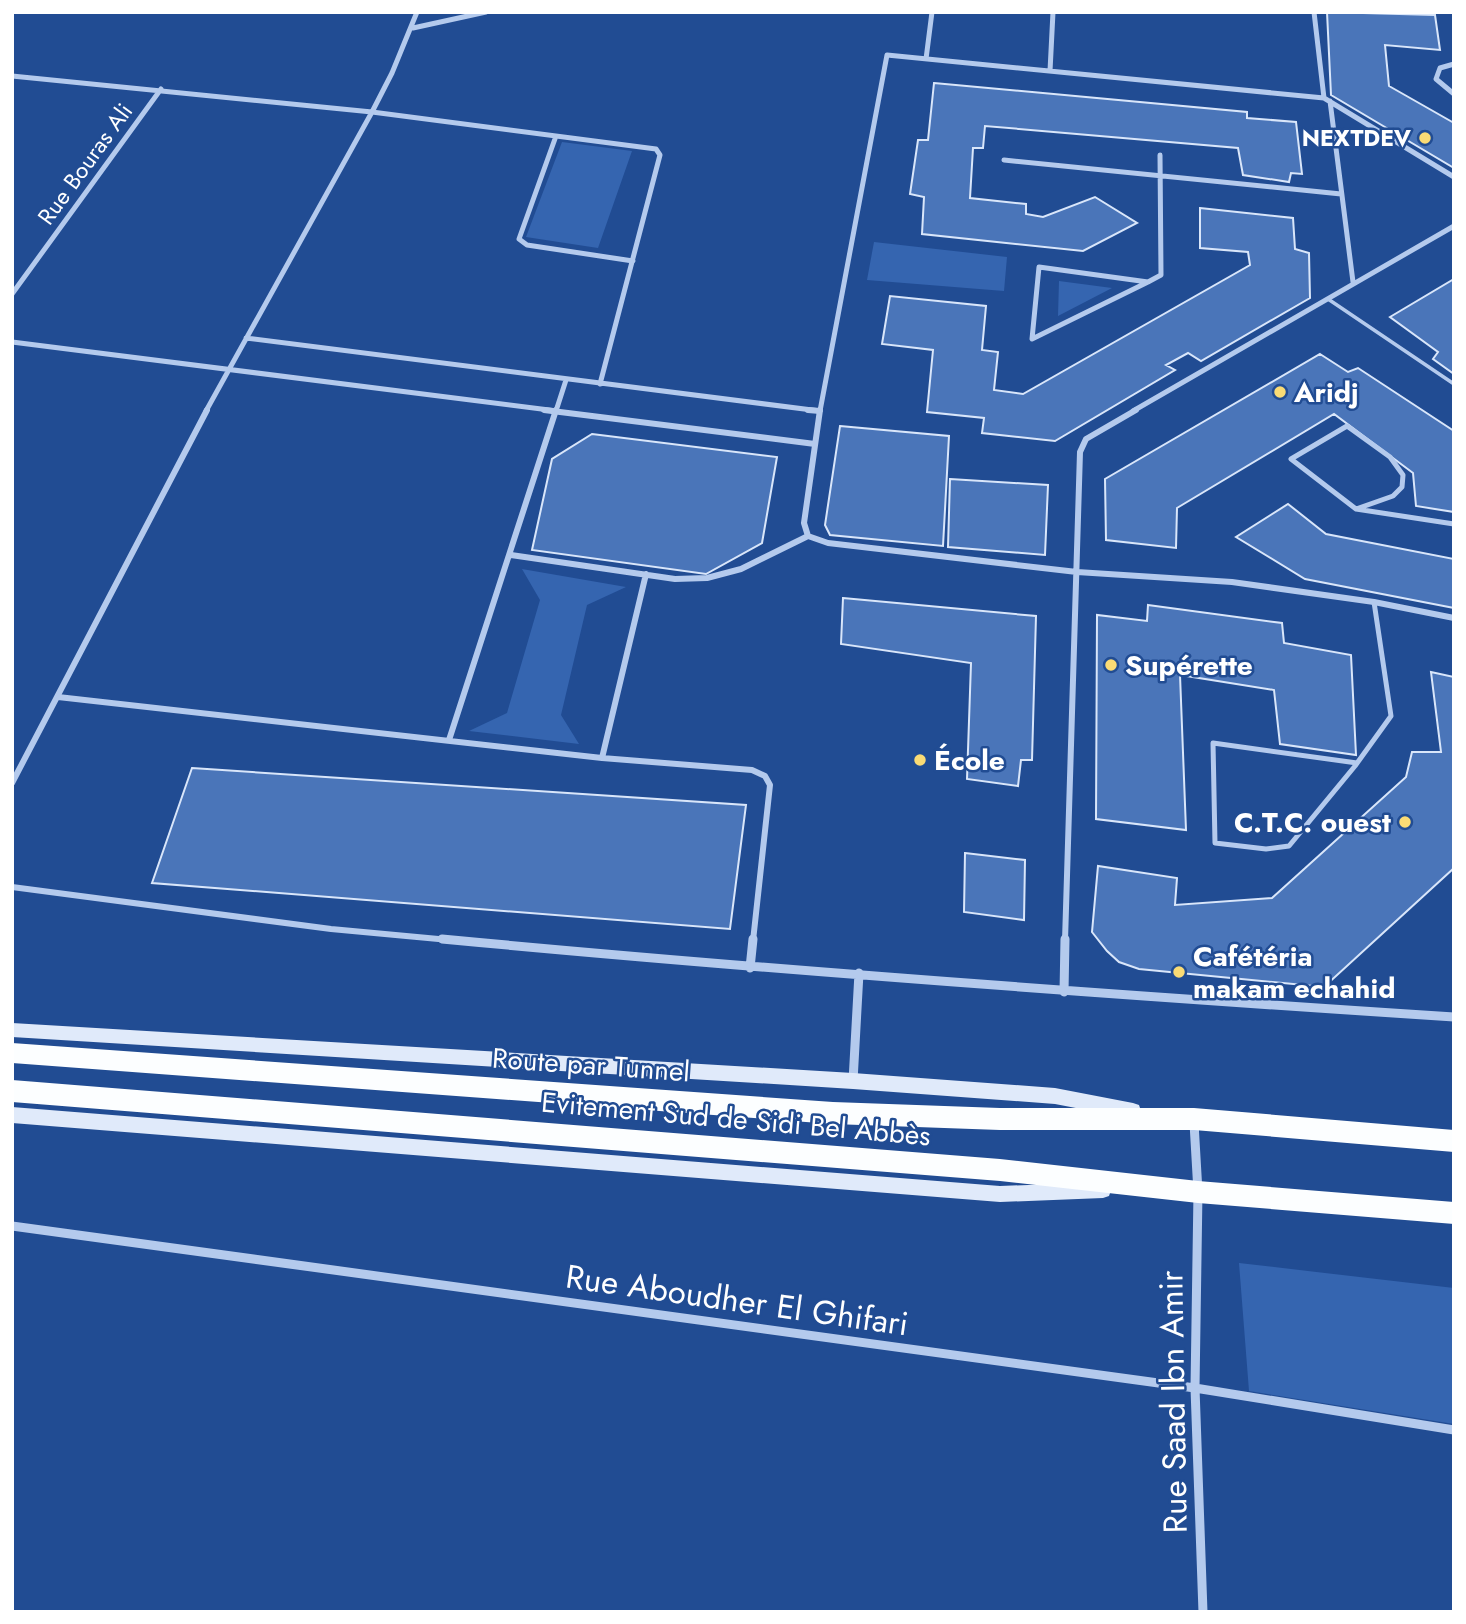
<svg xmlns="http://www.w3.org/2000/svg" width="1466" height="1624" viewBox="0 0 1466 1624" font-family="Jost,sans-serif">
<style>
.green{fill:#3565b0}
.building{fill:#4a75b9;stroke:#d9e6fa;stroke-width:2}
.lines{fill:none;stroke-linecap:round;stroke-linejoin:round}
.service-far1{stroke:#b4caed;stroke-width:3.5}
.service{stroke:#b4caed;stroke-width:5}
.minor-far2{stroke:#b4caed;stroke-width:5}
.minor-far1{stroke:#b4caed;stroke-width:6}
.minor{stroke:#b4caed;stroke-width:9}
.secondary{fill:#e0eafa;fill-rule:evenodd}
.trunk{fill:#fcfeff;fill-rule:evenodd}
.poi-dot{fill:#fadb75;stroke:#214c93;stroke-width:2.5}
.labels{text-anchor:middle;dominant-baseline:central;stroke-width:5;stroke-linejoin:round;paint-order:stroke}
.far-poi-label{font-size:23px;font-weight:bold;fill:#fff;stroke:#214c93;text-anchor:end}
.far-street-label{font-size:23px;fill:#fff;stroke:#214c93}
.poi-label{font-size:28px;font-weight:bold;fill:#fff;stroke:#214c93;text-anchor:start}
.street-label{font-size:28px;fill:#fff;stroke:#214c93}
.near-street-label{font-size:33px;fill:#fff;stroke:#214c93}
</style>
<rect width="100%" height="100%" fill="#214c93"/>
<path class="green" d="M562,142L632,151L598,248L526,237Z
M874,242L1007,257L1004,291L867,280Z
M1059,281L1112,288L1058,316Z
M522,569L626,587L587,605L561,715L579,744L469,731L507,713L540,600Z
M1239,1263L1454,1288V1424L1249,1391Z"/>
<path class="building" d="M1327,12L1435,15L1440,50L1385,45L1389,86L1454,123V168L1331,95Z
M934,83L1247,112V118L1296,122L1302,174L1291,173L1289,182L1243,175L1238,148L985,126L983,148H973L970,198L1026,204V214L1043,217L1095,197L1137,223L1083,251L922,234L924,197L910,194L918,140H928Z
M1200,208L1293,218L1295,249L1309,253L1310,298L1201,361L1188,353L1166,365L1175,370L1055,441L982,433L984,418L927,412L933,350L882,344L890,296L986,306L982,350L998,352L994,390L1023,394L1250,265L1248,252L1200,248Z
M1454,279V374L1433,359L1438,352L1390,317Z
M1320,354L1348,372L1358,368L1454,431V512L1416,506L1413,473L1334,414L1177,508L1176,548L1106,540L1105,479Z
M840,426L949,436L943,546L830,535L825,525Z
M592,434L777,457L762,543L706,574L532,550L552,459Z
M950,479L1048,485L1045,555L948,547Z
M1288,504L1326,534L1454,559V608L1305,579L1236,537Z
M843,598L1036,616L1032,760H1021L1018,786L967,779L971,663L841,644Z
M1148,605L1282,623L1284,643L1351,655L1356,755L1280,744L1274,690L1180,675L1186,830L1096,819L1097,615L1147,621Z
M1431,672L1454,677V868L1324,987L1139,969L1119,962L1107,951L1092,932L1098,866L1177,878L1175,905L1272,898L1406,777L1412,752H1441Z
M192,768L746,805L730,929L152,883Z
M965,853L1025,860L1024,920L964,912Z"/>
<g class="lines">
<path class="service-far1" d="M1328,299L1454,384"/>
<path class="service" d="M1347,426L1390,457L1403,475L1402,487L1393,496L1356,509L1291,459Z
M1356,509L1454,524
M1357,763L1213,743L1215,843L1266,849L1289,846L1355,766L1391,716L1374,602"/>
<path class="minor-far2" d="M1314,12L1324,98
M413,28L486,12
M926,59L932,12
M1454,64L1440,68L1436,79L1454,94
M1050,71L1053,12
M12,76L372,112L656,149L660,155L600,384
M1330,101L1353,282
M556,136L519,239L527,245L633,261
M1004,160L1341,194
M1039,267L1148,282L1032,339Z
M1148,282L1161,275L1160,155
M12,294L161,89
M246,338L820,411
M12,342L557,411
M206,411L372,112L392,73L417,12
M556,411L566,380
M820,411L887,55L1324,98L1454,177
M1133,411L1454,226"/>
<path class="minor-far1" d="M544,410L815,444
M808,410L820,411
M820,410L804,523L808,536L828,543L1077,572L1232,582L1374,602L1454,618
M511,555L675,579L707,578L741,569L808,536
M58,697L602,758L752,770L765,776L770,785L753,941
M449,740L556,410
M602,758L646,574
M12,783L207,410
M12,887L331,929L460,941
M1065,941L1080,452L1086,439L1136,410"/>
<path class="minor" d="M442,939C779,971 1116,995 1454,1017
M750,968L753,939
M1064,992L1065,939
M853,1081L859,973
M1194,1123L1198,1192L1195,1388L1203,1612
M12,1226L1195,1388L1454,1430"/>
<path class="secondary" d="M12,1023L853,1073L1055,1088L1133,1103L1139,1105L1141,1111L1139,1117L1133,1119L1055,1104L853,1089L12,1037Z
M12,1107L1000,1186L1103,1182L1109,1184L1111,1190L1109,1196L1103,1198L1000,1202L12,1123Z"/>
<path class="trunk" d="M12,1043L833,1102L1000,1108H1194L1454,1130V1152L1194,1130H1000L833,1124L12,1063Z
M12,1080L1000,1159L1198,1181L1454,1202V1224L1198,1203L1000,1181L12,1102Z"/>
</g>
<g class="poi-dot">
<circle cx="1425" cy="138" r="7"/>
<circle cx="1280" cy="392" r="7"/>
<circle cx="1111" cy="665" r="7"/>
<circle cx="920" cy="760" r="7"/>
<circle cx="1405" cy="822" r="7"/>
<circle cx="1179" cy="972" r="7"/>
</g>
<g class="labels">
<g class="far-poi-label">
<text x="1411" y="138">NEXTDEV</text>
</g>
<g class="far-street-label">
<text transform="translate(85 164) rotate(-54)">Rue Bouras Ali</text>
</g>
<g class="poi-label">
<text x="1294" y="392">Aridj</text>
<text x="1125" y="665">Supérette</text>
<text x="934" y="760">École</text>
<text x="1391" y="822" text-anchor="end">C.T.C. ouest</text>
<text x="1193" y="956">Cafétéria<tspan x="1193" dy="32">makam echahid</tspan></text>
</g>
<g class="street-label">
<text transform="translate(591 1065) rotate(4)">Route par Tunnel</text>
<text transform="translate(736 1119) rotate(5)">Evitement Sud de Sidi Bel Abbès</text>
</g>
<g class="near-street-label">
<text transform="translate(737 1300) rotate(8)">Rue Aboudher El Ghifari</text>
<text transform="translate(1173 1402) rotate(-91)">Rue Saad Ibn Amir</text>
</g>
</g>
<rect width="1466" height="1624" fill="none" stroke="#ffffff" stroke-width="28"/>
</svg>
